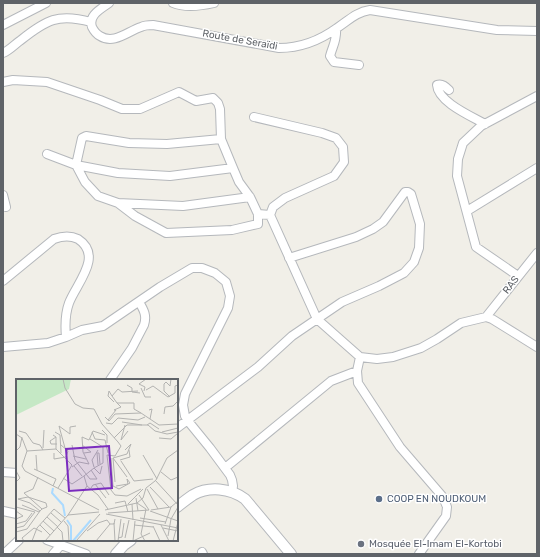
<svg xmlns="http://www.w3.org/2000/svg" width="540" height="557" viewBox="0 0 540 557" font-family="Rubik,sans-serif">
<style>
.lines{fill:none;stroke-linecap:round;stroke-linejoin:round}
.minor-casing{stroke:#b5b8bc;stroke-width:10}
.tertiary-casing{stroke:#b5b8bc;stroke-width:12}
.minor{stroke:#fff;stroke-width:8}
.tertiary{stroke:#fff;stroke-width:10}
.service-dot{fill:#5c6f8a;stroke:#fff;stroke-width:1.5}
.worship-dot{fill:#6b7280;stroke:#fff;stroke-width:1.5}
.labels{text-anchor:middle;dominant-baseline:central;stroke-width:3;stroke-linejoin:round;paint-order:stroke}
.street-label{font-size:10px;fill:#5f6368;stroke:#fff}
.service-label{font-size:10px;fill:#4e5e75;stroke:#fff;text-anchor:start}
.worship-label{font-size:10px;fill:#5b616d;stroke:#fff;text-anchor:start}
.inset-river{fill:none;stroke:#aadaff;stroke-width:2}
.inset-road{fill:none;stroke:#b3b3b1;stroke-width:1}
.view{fill:#7b2cbf;fill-opacity:0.15;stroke:#7b2cbf;stroke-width:2}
.inset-edge{fill:none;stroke:#5f6368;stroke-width:2}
</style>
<rect width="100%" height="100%" fill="#f1efe8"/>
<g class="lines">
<g class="minor-casing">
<path id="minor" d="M109,3C101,9 88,15 92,27C94,31 96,34 100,36C114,45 128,31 141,27C145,25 149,25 153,25L279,48C301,48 319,41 337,28C348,21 356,12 370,10L497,30L537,31
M173,3C185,8 201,6 214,3
M3,25L46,3
M336,29C337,40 333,45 330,56L334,62L359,65
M3,53C10,50 15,44 21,40C46,20 58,13 91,22
M3,82L13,80L47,82L100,100L122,109H140L179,92L196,101L213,98L218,103L220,109L221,139L233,168L239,182L250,197L258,214L270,215
M449,90C446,87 442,83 437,85C438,102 471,116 485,124
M254,117L322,133L336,138L343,147L344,162L334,176L285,198L273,207L270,215L317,319L360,357L377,359L393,357L421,348L437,339L461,323L486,317L492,319L537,347
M221,139L167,144L129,143L86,136L82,138L76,165L118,173L170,176L233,168
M47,154L76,165L85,182L98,196L118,203L183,206L250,197
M3,195L6,207
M118,203L135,216L166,233L232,230L258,224V214
M467,211L537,168
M518,276L476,247L457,176L458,159L463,143L481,126L537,96
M3,281L54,239C62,236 70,235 78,239C104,256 76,284 69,303C65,314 65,326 66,337
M486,317L537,253
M3,347L48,343L66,337L82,330L103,326L160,287L192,268H202L215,273L226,282L230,296L228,308L185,394L183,405L185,416L188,421L210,448L230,475L232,480L233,486L232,492
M360,357L357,371L358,383L400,447L443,497L447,507L446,516L419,554
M110,380L132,348L144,325C147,316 144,310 139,302
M177,428L258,367L292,336L342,302L379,286L404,273L414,262L419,248L420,224L411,194L408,192H405L383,222L373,229L356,237L289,258
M225,468L331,381L357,371
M3,472L17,473
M3,511L17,514
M47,540L86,554
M202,552L203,554
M4,554L19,540
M53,554L61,545"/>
</g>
<g class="tertiary-casing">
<path id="tertiary" d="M177,507C182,503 187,499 193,495C209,486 230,488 245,499L291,554
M116,554L124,545L131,540"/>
</g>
<use href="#minor" class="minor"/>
<use href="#tertiary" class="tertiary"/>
</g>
<circle class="service-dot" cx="379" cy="499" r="4"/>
<circle class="worship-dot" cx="361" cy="544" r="4"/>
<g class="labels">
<g class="street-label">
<text transform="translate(240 40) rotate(10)">Route de Seraïdi</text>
<text transform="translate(511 285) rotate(-52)">RAS</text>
</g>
<g class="service-label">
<text x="387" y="499">COOP EN NOUDKOUM</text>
</g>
<g class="worship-label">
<text x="369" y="544">Mosquée El-Imam El-Kortobi</text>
</g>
</g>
<g transform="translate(16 379)">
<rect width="162" height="162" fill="#f1efe8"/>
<path d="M0,0H55L53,10L0,36Z" fill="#c5e8c5"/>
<path class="inset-river" d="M37,109L36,114L47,126L49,137M51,141L55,147V162M57,162L75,141"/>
<path class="inset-road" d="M47,0L49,9L59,25L67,29L78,30L86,45L102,63M111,6L116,9V13L124,14M125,9L129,18H135M130,11L137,7L152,18L159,14V7L162,6M122,12L106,13L102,10L96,17L101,24H118V30L125,34M128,12L129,8L123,5L130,0M96,17L93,12L92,17L98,23M154,18L148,12V5L150,3L154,7L155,0M133,31L136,30L134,40M148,35L149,28L157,27L162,22M89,38L93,42L99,35L125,34L143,46L162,45M92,41L100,31H98L105,28L101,24M106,43L126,46M90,44L96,45L102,39L122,41L129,38M109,46L105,61L112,52M131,46L134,44L143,50M86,51L91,56V64M3,52L10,54L17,64L24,66L27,71M39,53L44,56L45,74M76,53L79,60L89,61L92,74M146,53L162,49M0,55L6,59L11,72M37,56L40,58V70M40,58L34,62L35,65H41M98,59L111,46H132L139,52L151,55L162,53M143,59L155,60L162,54M74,60L87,68V84L78,89M102,63L105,67L99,77L91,76L95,111L99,116L111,117L125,110M56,66L59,81L74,100H81L75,91M66,66L75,73L68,74M27,69L28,51M49,69L43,47L54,55V48L60,47M0,72L4,68L6,58M38,74V80L50,78L52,72L45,66M81,74H83L84,85M81,74L82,86M20,76L21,91M127,76L141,100M57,77L70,80M95,79L97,107L103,110L114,104L111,100L112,105L100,107M97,79L111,75L115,65L109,71M97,79L99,103M97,79L111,98M104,81L114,78L113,71M105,82L118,102L137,100M58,87L66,97M56,88L63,83L73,85L67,73L66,58L73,61L77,52L89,56M78,88L76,81L82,71M18,90L40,100L37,107M0,92L4,99L0,103M9,92L6,87L11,72L40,70L56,86L42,109M9,92L83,131M145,93L155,101L162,98M47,99L56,105L68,97M139,101L162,126M140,101L151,79L162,71M79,105L90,119M71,107L82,116L92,130M134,108L153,128M75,109L77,106L85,104L93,116M131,110L142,130M123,116L133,131M120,119L122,132M99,124L109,122L112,133M121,124L130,130L125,155L129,162M112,125L127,110M116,125L117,141M6,126L23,133L26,130L8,114L17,110L22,98M0,128L19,133M89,131L121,124L127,119L130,109L139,102M135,131L155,128L162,122M0,132L7,137L0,140M24,132L14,124L2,120L12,118L30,124L31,128L26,130M134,132L162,142M35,134L45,143M92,134L133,131M90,135L162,149M52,136L71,107L68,97L78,89L84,95L86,87M31,138L42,148M124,139L150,143M27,142L38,152M48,142L52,147L53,162M98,144L99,162M0,145L10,142L16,134M149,145L155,128M24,146L34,156M118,146L137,148M145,146L153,162M137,147L144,162M41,148L46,153L47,162M0,149L8,147L19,133M147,149L162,152M71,152L82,144L91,141L94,145M0,153L11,150L24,132M152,157L155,140L162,128M102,159L106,158L108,144M109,159L113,141M8,162L6,159L18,149L26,153M16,162L21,149L38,130L49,139M29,162L52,136L83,133M60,162L84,135M80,162L94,145H98L99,140M102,162L105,140M117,162L119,142M117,162L134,154M157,162L162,143"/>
<path class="view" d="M93,67L96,109L53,112L50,70Z"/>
<rect width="162" height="162" class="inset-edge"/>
</g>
<rect width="540" height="557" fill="none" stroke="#5f6368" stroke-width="8"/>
</svg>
